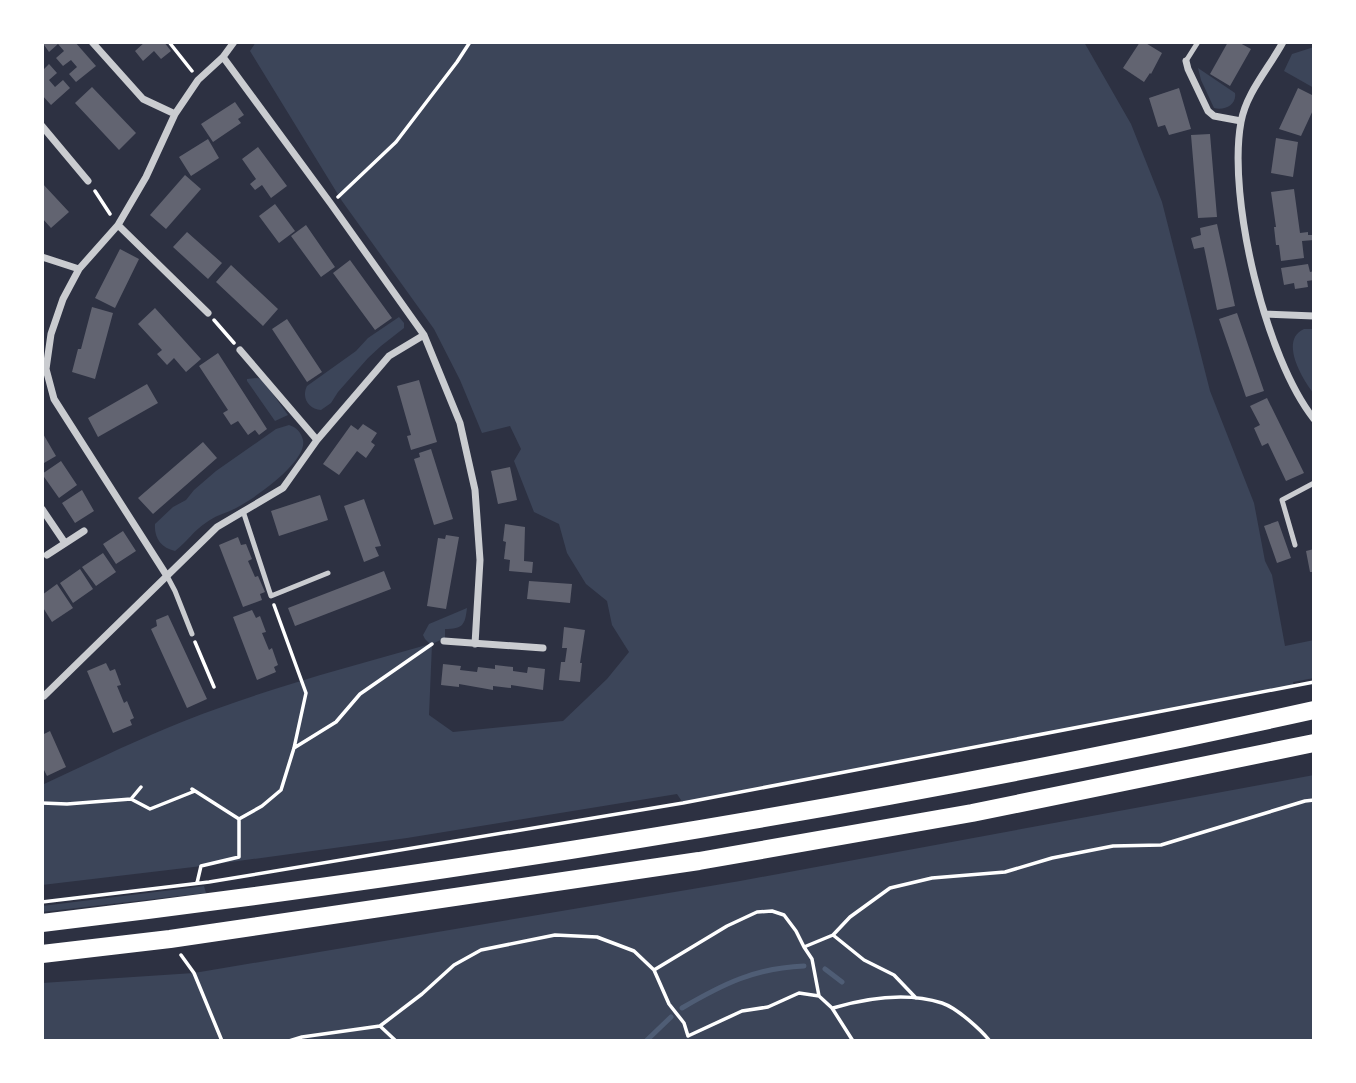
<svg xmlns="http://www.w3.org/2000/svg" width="1356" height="1083" viewBox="0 0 1356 1083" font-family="'Varela Round',sans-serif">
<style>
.green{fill:#3c4559}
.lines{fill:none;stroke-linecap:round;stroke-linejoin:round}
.stream{stroke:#4f5d75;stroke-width:5}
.building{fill:#626471}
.path{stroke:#fff;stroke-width:3.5}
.service{stroke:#caccd0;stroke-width:5}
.minor{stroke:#caccd0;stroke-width:7}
.trunk{stroke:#fff;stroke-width:18}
</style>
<rect width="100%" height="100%" fill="#2d3142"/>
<path class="green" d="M256,42H1084L1131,124L1162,202L1210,391L1254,503L1265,561L1272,575L1285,646L1314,640V678L1293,682L1294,687L683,803L677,794L407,838L202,866L42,885V785C100,758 159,729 219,708C288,683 359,664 430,644L425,639L423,635L429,624L467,608C465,625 463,629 445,629V638L432,644L429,715L453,732L563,721L607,679L629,652L612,625L607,601L586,584L567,553L559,524L534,512L514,461L521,449L510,426L482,433L460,380L434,329L342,201L250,51Z
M1314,47V88L1284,71L1292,54Z
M1198,68L1235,93C1237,104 1225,111 1214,108L1201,80Z
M399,317L404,323V328L381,346L368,358L338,392L331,403L321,410C309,409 301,398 307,386L356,351L368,338Z
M1304,329H1314V394C1302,379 1279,340 1304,329Z
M257,378L262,379L288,415L275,421L247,381V379Z
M289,425C296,427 301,432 303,440C308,462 250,502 232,510C223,514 215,516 207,522C194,530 187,542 175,551C161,548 154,538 155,524L173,507L186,500L194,490L216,471L276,429Z
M1314,775V1041H42V983L194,973L740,881Z
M204,886L206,893L42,912V906Z"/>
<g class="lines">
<path class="stream" d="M825,969L842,982
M682,1008C723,984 755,968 804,966
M646,1041L671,1017"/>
</g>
<path class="building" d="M42,42H75L96,66L76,82L69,74L77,67L71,60L63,66L56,58L64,51L58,44L49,52Z
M145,42H164L171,51L161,59L154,51L143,61L135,51Z
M1140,42H1144L1162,53L1151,74L1150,73L1144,82L1123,68Z
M1228,42H1238L1251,49L1230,86L1210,74Z
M49,64L57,73L49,80L55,87L63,80L70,88L51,105L42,95V71Z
M92,87L136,133L119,150L75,103Z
M1179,88L1191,129L1169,135L1165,125L1158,127L1149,98Z
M1298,88L1314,96V108L1301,136L1279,129Z
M235,102L244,115L238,119L241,123L213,142L201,124Z
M1210,134L1217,217L1198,218L1191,135Z
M1276,138L1298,142L1293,177L1271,173Z
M208,139L219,158L191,176L179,157Z
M258,147L287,186L271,198L262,185L255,190L250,184L256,179L242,159Z
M185,175L201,189L166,229L150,215Z
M42,183L69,212L51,228L42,218Z
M1294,189L1300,233L1308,232V235H1314V240L1302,241L1304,258L1281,261L1279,245H1276L1274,227H1276L1271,192Z
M275,204L295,231L279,243L259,216Z
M1217,224L1235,306L1217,310L1204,247L1194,249L1191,238L1201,235L1200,228Z
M306,225L335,267L321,277L291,236Z
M187,232L222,263L208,279L173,247Z
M120,249L139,259L115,308L95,298Z
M350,260L392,318L375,330L333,273Z
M1308,264L1310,272L1314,271V280L1307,281L1308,287L1295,289L1294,283L1284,285L1281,268Z
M231,265L278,309L263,326L216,282Z
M92,307L113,313L95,379L72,372L78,349H81Z
M155,308L201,359L186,372L174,358L167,365L157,354L162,350L138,324Z
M1237,313L1264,391L1246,397L1219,319Z
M287,319L322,372L307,382L272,329Z
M218,353L267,429L259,435L255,430L248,435L238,421L231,425L223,413L228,410L199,366Z
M419,380L437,442L411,450L407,436L411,435L397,386Z
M147,384L158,403L98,437L88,418Z
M1267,398L1304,473L1286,481L1268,443L1262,446L1254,428L1260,425L1250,406Z
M363,424L377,433L371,442L375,445L366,458L357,451L339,475L323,464L351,425L358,430Z
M42,432L56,456L44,463L42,460Z
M203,442L217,458L153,514L138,498Z
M431,449L453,519L434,525L414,459L420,457L419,453Z
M61,461L77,485L59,498L42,474Z
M510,467L517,500L498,504L491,471Z
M82,490L94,511L75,523L62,503Z
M320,495L328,520L279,536L271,511Z
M364,499L381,546L375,547L379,556L364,562L344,506Z
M1278,521L1291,558L1277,563L1264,526Z
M505,524L525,527L524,561L533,562L532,573L509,571L510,560L504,559L506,542L503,541Z
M123,531L136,551L116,564L103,544Z
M446,535L459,537L446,609L427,606L438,538L445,539Z
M238,537L241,545L246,544L252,559L248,561L255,577L258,576L265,592L260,594L262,600L243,607L219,545Z
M1314,549V572H1310L1306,551Z
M103,553L116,572L96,586L82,567Z
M80,569L93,589L73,603L60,583Z
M384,571L391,589L295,626L288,608Z
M529,581L572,584L570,603L527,599Z
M57,584L73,608L52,622L42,606V595Z
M252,610L256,618L260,616L266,632L262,633L269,650L272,648L278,665L274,667L276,672L257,680L233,617Z
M168,615L207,699L187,708L151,629L157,626L156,620Z
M564,627L585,630L580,663H582L580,682L559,680L561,662H565L567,648H562Z
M106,663L110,671L115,669L121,685L117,686L124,703L127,701L134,718L130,720L132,725L113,733L87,671Z
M443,664L461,666L460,670L477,672L478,667L495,669V665L513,667V671L527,673L528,667L545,669L543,690L511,685V688L493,686V690L459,684V687L441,685Z
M50,731L66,767L47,776L42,766V735Z"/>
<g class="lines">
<path class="path" d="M169,42L192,71
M95,191L110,214
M338,197L396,142L457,62L470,42
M214,320L234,343
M195,642L214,687
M294,748L336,722L360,694L432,644
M192,789L239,819
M131,799L150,809L195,791
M42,803L67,804L131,799L141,787
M197,883L201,866L239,857V819L262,806L281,790L294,748L306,693L274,605
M42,902L209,882L683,803L1314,682
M833,935L864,960L894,975L916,998
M804,947L833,935L850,917L890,888L932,878L1005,872L1052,858L1113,846L1161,845L1305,801L1314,800
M181,955L194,973L222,1041
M654,970L727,926L757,912L772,911L784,915L796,931L804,947L812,959L819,996L832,1008L853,1041
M833,1008C867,998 907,992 942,1003C957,1008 980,1029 990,1041
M380,1026L396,1041
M688,1036L742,1011L768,1007L799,993L819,996
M289,1041L302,1037L380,1026L422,994L454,965L481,950L555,935L597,937L634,951L654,970L669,1004L684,1023L688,1036"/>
<path class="service" d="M1186,61L1198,42
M243,511L271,596L328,573
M1295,545L1282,500L1314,483
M167,576L175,591L192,634"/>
<path class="minor" d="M92,42L143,99L175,114
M1283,42C1269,68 1246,93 1241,122C1227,198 1266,359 1314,419
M223,57L331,204L424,335L460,423L475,490L480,560L475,644
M1186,61L1188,69L1208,111L1214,116L1241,121
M42,126L88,181
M118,225L208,313
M42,257L79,269
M1265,314L1314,316
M240,350L317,440
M42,509L65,543
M47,555L84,531
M167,576L54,399L46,369L51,334L63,299L79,269L118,225L146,177L175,114L198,80L223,57L234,42
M444,641L543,648
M44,696L217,527L283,488L317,440L389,356L424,335"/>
<path class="trunk" d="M42,923C469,872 894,803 1314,710
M42,954L170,939L699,861L972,813L1314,743"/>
</g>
<rect width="1356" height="1083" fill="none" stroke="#ffffff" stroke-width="88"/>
</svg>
